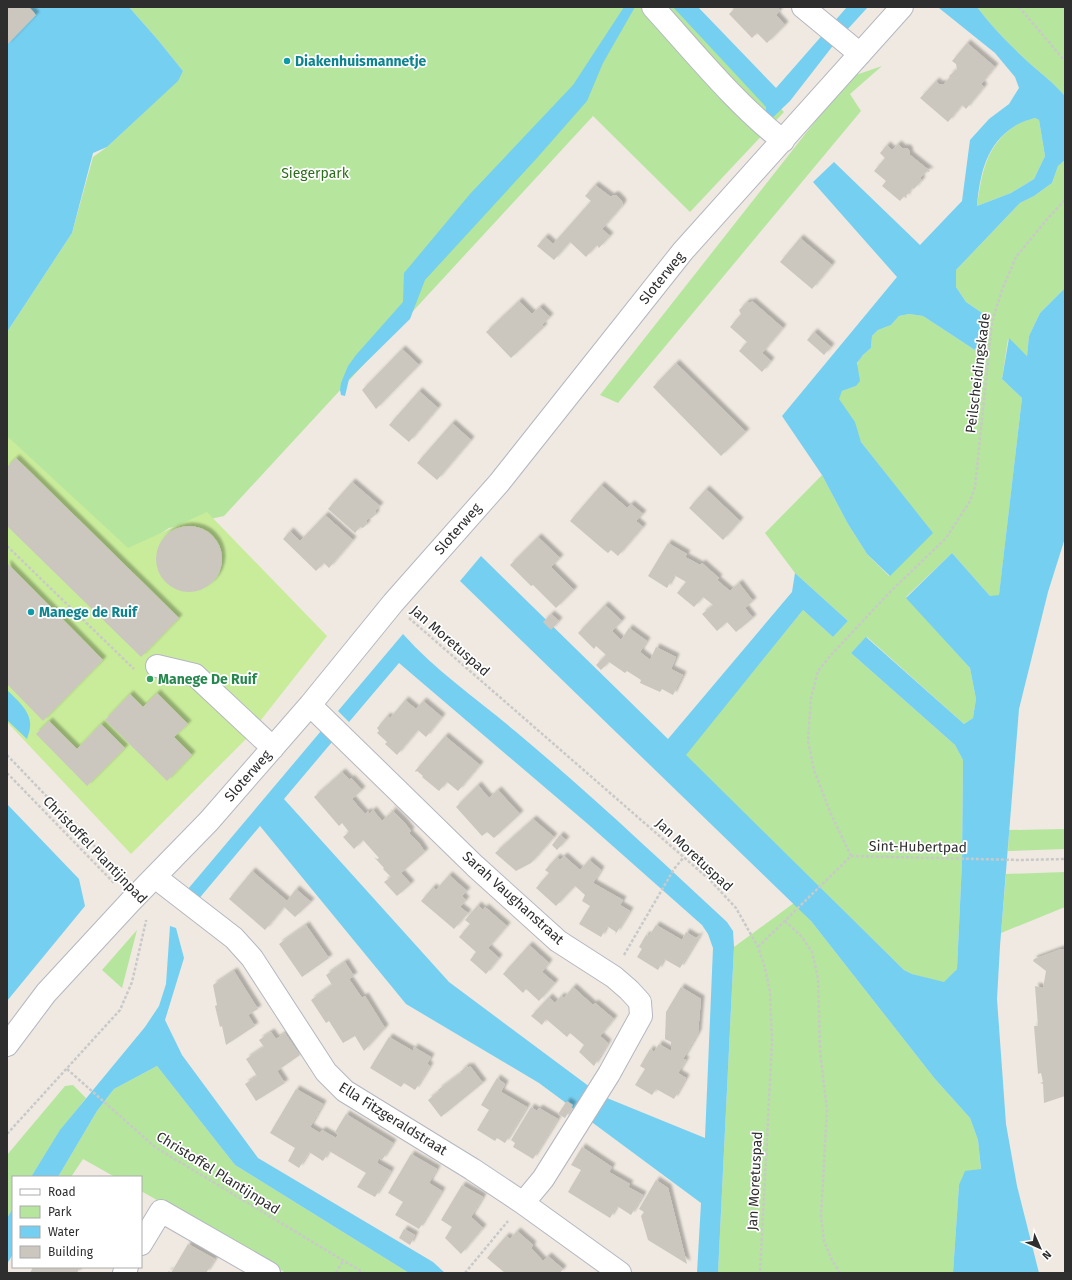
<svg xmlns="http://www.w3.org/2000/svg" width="1072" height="1280" viewBox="0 0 1072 1280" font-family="'Fira Sans',sans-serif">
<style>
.green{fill:#b6e59e}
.pitch{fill:#c9ec9a}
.water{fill:#75cff0;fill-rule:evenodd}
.building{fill:#cbc7bf;filter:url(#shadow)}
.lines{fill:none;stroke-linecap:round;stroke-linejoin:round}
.minor-casing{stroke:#b4b7c1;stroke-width:24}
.path{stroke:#c9c9c9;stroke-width:2.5;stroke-dasharray:3 2;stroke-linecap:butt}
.minor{stroke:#fff;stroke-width:22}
.culture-dot{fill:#0f9aa8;stroke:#fff;stroke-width:1.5}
.leisure-dot{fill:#2e9e5b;stroke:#fff;stroke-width:1.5}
.labels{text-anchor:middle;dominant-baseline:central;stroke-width:3.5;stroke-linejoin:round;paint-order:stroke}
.culture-label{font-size:14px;font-weight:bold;fill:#0d838f;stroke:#fff;text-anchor:start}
.park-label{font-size:14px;fill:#2c6e1b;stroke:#fff}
.street-label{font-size:14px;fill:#2e2e2e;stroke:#fff}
.leisure-label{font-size:14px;font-weight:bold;fill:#27864d;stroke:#fff;text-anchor:start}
</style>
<defs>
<filter id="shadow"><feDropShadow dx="3.5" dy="-3.5" stdDeviation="1" flood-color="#0004"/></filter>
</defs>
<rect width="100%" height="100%" fill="#efe9e1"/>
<path class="green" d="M129,7H680L784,112L690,212L593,116L224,516L169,528L132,553L7,444V332L72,233L93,157L107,147L175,83L183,71L158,40Z
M977,7H1065V96C1053,82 1039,72 1026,60C1008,43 991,26 977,7Z
M882,66L850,94L861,111L618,403L600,395L850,77Z
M1035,118L1039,120L1045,156L1034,179L1011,193L977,206C982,174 985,146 1015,126C1020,122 1028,120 1035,118Z
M1065,160V288L1040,313L1029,336L1027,356L1008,339L1002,379L1022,398L999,596H990L952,553L906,597L970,668L976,699L973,718L964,724L867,637L851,653L955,745L963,760L962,862L957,969L944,983L912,974L904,970L685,755L803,610L833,637L848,621L795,573L765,533L822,475L848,524L867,554L889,576L932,533L861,442L854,422L838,399L842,391L856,386C857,365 853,363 871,348L872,336L878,330L891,325L899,316L909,314L923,316L981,354L988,317L966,302L956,287V270L1020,203L1034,196L1052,183L1058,166Z
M1065,829V849L1008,851L1009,830Z
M1065,872V907L1001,933L1006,874Z
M794,903L811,921L935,1079L970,1118L978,1140L981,1170L959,1185L953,1273H718L734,947Z
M137,930L122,988L102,970Z
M157,1066L235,1165L409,1273H286L141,1191V1177H115L83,1159L71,1177H58L97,1111L114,1089Z
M73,1085L86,1098L60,1131L31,1177H13V1208L7,1218V1155L65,1086Z"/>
<path class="pitch" d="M7,436L128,548L207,512L327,636L246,739L131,854L7,722Z"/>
<path class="water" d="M30,7H129L158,40L183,71L178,81L107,147L93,153L72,233L7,332V42L35,13Z
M624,7H635L603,63L587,101L537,158L425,280L410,319L349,379L345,396L341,395L340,390L341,383L348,366L356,355L403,302L404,273L470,194L573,85Z
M673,7H698L776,88L847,7H868L835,43L790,101L769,121L766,116V107Z
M940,7H977C991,26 1008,43 1026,60C1039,72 1053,82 1065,96V160L1058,166L1052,183L1034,196L1020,203L956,270V287L966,302L988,317L981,354L923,316L909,314L899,316L891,325L878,330L872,336L871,348L863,355L857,363L860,381L856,386L842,391L839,399L855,422L861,442L933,533L890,576L867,554L848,524L822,475L782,416L897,277L813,182L834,162L920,245L962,201L970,140L989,119L1009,104L1019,88L1015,77L995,53L939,8ZM1035,118L1039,120L1045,156L1034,179L1011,193L977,206C980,174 986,144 1015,126C1021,122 1028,120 1035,118Z
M1065,288V538L1048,592L1019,709L1000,946L997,999L1006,1124L1017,1186L1039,1273H953L959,1185L965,1171L981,1169L978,1140L970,1118L935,1079L811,921L460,581L481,556L668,739L792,592L795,573L848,621L833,637L803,610L686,755L904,970L912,974L944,982L957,969L962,862L963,760L955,745L851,653L866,637L964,724L973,718L976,699L970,668L906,598L952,553L990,596L999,595L1022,398L1002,379L1009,338L1027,356L1029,336L1040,313Z
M403,634C436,671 477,699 515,731C588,792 657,857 727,922L733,931L734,947L718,1273H697L701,1203L539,1083L406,1004L260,826L197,901L188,889L321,731L332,742L284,799L449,982L602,1096L705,1138L713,948L708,934L702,925L589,825L399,663L349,722L338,711Z
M7,690C17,700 32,712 30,727C30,731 28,735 27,739L7,720Z
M7,804L79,879L85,906L7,1001Z
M170,926L176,928L184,958L165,1020L182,1055L258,1158L433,1262L445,1273H409L235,1165L157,1066L114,1089L97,1111L58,1177H31L60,1130L145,1027L159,1006L166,984Z
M13,1208V1254L7,1264V1218Z"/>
<path class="building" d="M7,7H28L36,15L7,45Z
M732,7H777L780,10L776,15L785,25L767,43L757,33L752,38L729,14L734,9Z
M967,43L995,67L981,84L984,87L966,109L962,105L948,122L920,98L936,81L939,84H944L950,77L949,76L957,69L956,64L952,61Z
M898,144L902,148H907L909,150L910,155L930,171L928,172L927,171L920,178L922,180L914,189L912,188L906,196L907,197L906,198L904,196L900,201L882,186L886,181L874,171L885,158L880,153L887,145L892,150Z
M595,185L611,197L613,195H616L621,200L623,203L622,206L602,229L610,236L599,248L597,245L586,257L570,242L554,260L537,246L545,237L553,244L591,201L585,196Z
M800,238L832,265L812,289L780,262Z
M519,301L532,314L540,307L550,317L542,325L544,327L511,358L486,332Z
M752,301L783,328L762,353L771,361L762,372L739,351L747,342L730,327L741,314L739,310L747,302L750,303Z
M814,332L831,347L824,355L807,340Z
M402,349L419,365L376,409L362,390Z
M676,363L746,432L721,456L653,387Z
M419,391L438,408L409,442L389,425Z
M452,423L471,440L437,480L417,463Z
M16,458L179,618L141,657L7,526V467Z
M352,482L380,506L375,511L376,514L372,518H369L366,521L367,524L363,528L360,527L355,533L328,509Z
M601,485L627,508L631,504L643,514L636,521L643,527L618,556L611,550L608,553L604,550L570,521Z
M706,489L740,521L723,540L689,508Z
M325,515L353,540L329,568L324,563L316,571L283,539L290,531L300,541Z
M156 559a33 33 0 1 1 66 0a33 33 0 1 1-66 0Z
M538,537L560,558L551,567L574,590L556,608L533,585L531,586L510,565Z
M668,543L687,554L685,557L689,559L700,565L702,563L719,578L717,580L730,591L739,583L753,601L745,608L753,618L736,632L727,622L717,631L702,614L713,605L703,597L694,607L677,593L686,582L674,575L667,588L648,576Z
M7,563L103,660L43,721L7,684Z
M605,605L622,621L612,631L621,640L629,628L647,641L640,652L650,660L656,647L676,657L671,669L683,675L673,695L662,689L660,692L640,683L641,680L627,671L625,673L609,662L601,670L596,665L606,655L596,646L594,649L578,633Z
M551,614L559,621L551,630L543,622Z
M157,693L188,724L174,737L192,755L167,781L105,720L130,694L143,707Z
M405,700L416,709L423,701L442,717L426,737L418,730L397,755L385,744L387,742L377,733L379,731L377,728L387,716L390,718Z
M49,721L77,749L101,724L125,748L87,786L36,734Z
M445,736L480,765L458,791L447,782L439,791L422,777L423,776L417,771L416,772L415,771Z
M342,772L350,780L351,778L362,790L352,799L365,814L368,811L369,814L373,810L382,821L392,812L391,809L404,822L411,831L409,833L419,843L425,852L401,873L411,884L397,896L384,882L391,877L383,869L384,868L374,857L377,859L379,858L363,840L354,849L343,837L349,832L342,823L339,826L314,797Z
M478,785L489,798L498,790L520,814L494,838L487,832L482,836L456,807Z
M533,819L554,837L531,863L516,871L495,853Z
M560,835L566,840L557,850L552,845Z
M564,856L580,870L589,860L601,870L593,883L623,900L620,905L630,911L615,935L616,932L607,926L601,937L579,924L590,906L582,901L585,895L575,886L556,906L536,888L549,873L545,870L557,857L560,860Z
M252,871L287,901L296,889L311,902L295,917L284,907L265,930L229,899Z
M449,875L467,891L462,896L466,900L460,907L468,913L454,929L421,901L433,887L436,890Z
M478,905L483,910L485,907L507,926L488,948L499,958L486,974L470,960L476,952L459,937L470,924L465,920Z
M306,925L329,958L302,977L279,944Z
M656,925L682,940L686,932L696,938L700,935L680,968L664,959L658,970L637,957L642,949L639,947L646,935L649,936Z
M529,945L549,963L542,972L555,983L539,1001L526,989L523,993L503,974Z
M1061,949L1062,950L1065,949V1096L1044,1103L1043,1084L1040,1083L1043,1082L1041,1073L1038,1074L1034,1026H1038L1035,986L1043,988L1046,971L1033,961L1034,959Z
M345,962L354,976L349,979L362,998L365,996L385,1028L364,1051L355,1036L343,1043L329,1021L326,1023L311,1000L332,985L326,975Z
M234,971L258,1009L248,1015L255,1026L226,1045L222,1026L220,1027L215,1006L217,1005L213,985Z
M573,987L593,1005L595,1003L614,1019L600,1036L608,1043L594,1066L579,1052L584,1045L570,1033L567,1037L546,1019L542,1025L531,1016L549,997L555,1003L561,996L564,998Z
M681,987L701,999L698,1033L683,1059L686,1060L678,1073L686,1078L674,1099L656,1089L652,1095L635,1085L645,1069L640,1066L650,1049L654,1052L659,1044L671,1051V1042L665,1039L666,1012Z
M271,1032L276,1039L285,1033L300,1055L277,1071L285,1083L256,1101L245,1084L257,1076L246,1059L264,1047L259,1040Z
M389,1037L413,1051L414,1047L431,1057L427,1064L430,1066L415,1090L404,1083L401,1087L370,1068Z
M467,1066L468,1068L470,1066L483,1083L441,1117L428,1100L439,1091L438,1090L461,1073L460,1072Z
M497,1078L505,1084L501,1092L527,1107L505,1143L497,1138L495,1141L477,1130L489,1110L481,1105Z
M296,1089L323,1104L310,1127L320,1133L322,1130L336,1138L338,1134L335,1132L346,1114L393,1143L382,1160L379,1158L377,1163L391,1171L375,1197L357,1187L366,1173L329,1151L323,1161L309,1152L299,1168L288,1161L295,1148L270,1133Z
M567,1101L573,1105L565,1118L558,1114Z
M531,1107L537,1111L539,1108L558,1119L533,1159L513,1147L515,1143L511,1140Z
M582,1147L612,1167L609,1172L630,1184L628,1187L643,1195L631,1215L617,1206L610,1218L568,1192L581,1170L571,1165Z
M411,1154L437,1169L429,1183L442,1191L419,1229L395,1215L403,1202L388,1193Z
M656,1180L668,1188L687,1264L648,1240L641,1216L644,1212L639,1209Z
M462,1185L483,1197L471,1217L483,1228L461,1254L445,1238L452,1227L441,1220Z
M404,1229L415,1235L410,1245L399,1238Z
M517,1231L533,1245L531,1248L543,1261L548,1256L563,1269L560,1273H505L487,1258L506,1236L510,1239Z
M188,1244L215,1259L206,1273H167L169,1271L171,1273Z
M33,1267H80L77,1273H30Z"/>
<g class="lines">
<g class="minor-casing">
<path id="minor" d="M653,7C695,53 734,102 783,141
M803,7L860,54
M157,666L195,675L273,748
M310,705L475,866L558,941L614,977L629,990L640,1002L641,1016L609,1074L543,1179L523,1203
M155,877L234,938L252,958L326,1072L345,1091L472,1169L523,1203L620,1273
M7,1045L46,993L131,901L209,821L310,705L393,603L499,483L683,251L902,7
M141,1244L161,1211L269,1273
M124,1273L127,1267"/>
</g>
<path class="path" d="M1019,7L1065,61
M7,546L134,669
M409,618L710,880L736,908L758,947L765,968L770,992L772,1042L760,1273
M7,755L123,876
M7,773L115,884
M851,856L830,812L814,770L808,741L811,698L818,671L831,655L890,592L946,538L970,501L975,487L992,322L1002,290L1016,257L1048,218L1065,200
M785,921L802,937L812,952L818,978L820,1051L827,1110L821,1216L824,1241L832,1260L840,1273
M758,947L851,856L1020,860L1065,859
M624,955L674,869L684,857
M67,1069L155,1147L364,1273
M7,1134L120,1010L132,982L146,921V920
M336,1273L343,1261
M465,1273L508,1221"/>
<use href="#minor" class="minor"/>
</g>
<g class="culture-dot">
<circle cx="287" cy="61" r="4"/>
<circle cx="31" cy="612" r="4"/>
</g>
<circle class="leisure-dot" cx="150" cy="679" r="4"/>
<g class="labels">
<g class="culture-label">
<text x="295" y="61">Diakenhuismannetje</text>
<text x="39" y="612">Manege de Ruif</text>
</g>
<g class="park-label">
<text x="315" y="173">Siegerpark</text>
</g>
<g class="street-label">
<text transform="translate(662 278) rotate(-51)">Sloterweg</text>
<text transform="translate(978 373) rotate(-83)">Peilscheidingskade</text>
<text transform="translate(458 529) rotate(-49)">Sloterweg</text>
<text transform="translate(450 641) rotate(41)">Jan Moretuspad</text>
<text transform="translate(248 776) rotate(-49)">Sloterweg</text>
<text transform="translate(918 847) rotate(1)">Sint-Hubertpad</text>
<text transform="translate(95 850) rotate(46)">Christoffel Plantijnpad</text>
<text transform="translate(694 855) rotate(43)">Jan Moretuspad</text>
<text transform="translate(513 898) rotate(42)">Sarah Vaughanstraat</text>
<text transform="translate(393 1119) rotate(32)">Ella Fitzgeraldstraat</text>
<text transform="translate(218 1173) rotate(32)">Christoffel Plantijnpad</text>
<text transform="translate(755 1181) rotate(-87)">Jan Moretuspad</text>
</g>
<g class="leisure-label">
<text x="158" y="679">Manege De Ruif</text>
</g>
</g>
<rect width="1072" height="1280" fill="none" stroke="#2e2e2e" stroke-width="16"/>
<rect x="12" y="1176" width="130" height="92" fill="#ffffff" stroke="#ababab"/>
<rect x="20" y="1189" width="20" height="6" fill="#ffffff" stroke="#ababab"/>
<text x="48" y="1196" font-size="12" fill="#2e2e2e">Road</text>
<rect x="20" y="1206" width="20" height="12" fill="#b6e59e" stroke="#ababab"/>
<text x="48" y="1216" font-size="12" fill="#2e2e2e">Park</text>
<rect x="20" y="1226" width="20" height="12" fill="#75cff0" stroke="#ababab"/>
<text x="48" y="1236" font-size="12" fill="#2e2e2e">Water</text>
<rect x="20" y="1246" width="20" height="12" fill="#cbc7bf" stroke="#ababab"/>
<text x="48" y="1256" font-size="12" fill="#2e2e2e">Building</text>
<g transform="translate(1040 1248) rotate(135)" stroke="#ffffff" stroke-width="3" paint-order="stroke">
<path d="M0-3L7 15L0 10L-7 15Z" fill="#2e2e2e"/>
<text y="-6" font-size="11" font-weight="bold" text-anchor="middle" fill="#2e2e2e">N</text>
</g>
</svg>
